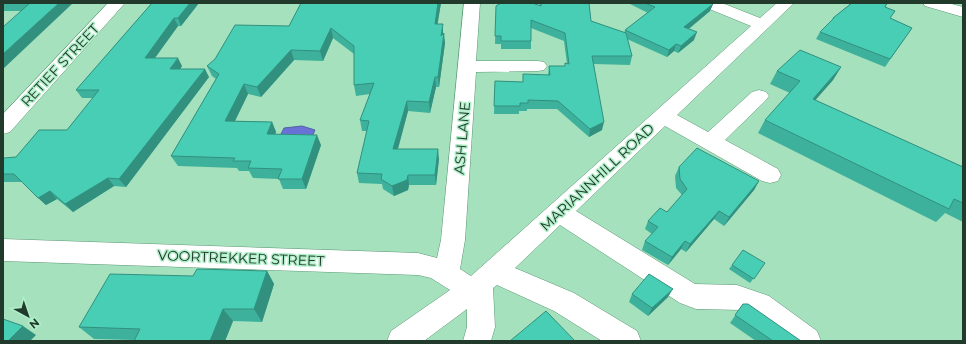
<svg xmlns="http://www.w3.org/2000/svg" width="966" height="344" viewBox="0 0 966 344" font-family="Montserrat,sans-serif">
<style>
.water{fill:#6a71d6;stroke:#5460a3}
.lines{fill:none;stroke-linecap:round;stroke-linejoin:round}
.minor-casing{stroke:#5c9775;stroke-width:1}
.minor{fill:#fff;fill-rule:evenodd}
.wall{fill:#3eb19c}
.shaded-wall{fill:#32907f}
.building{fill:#48ceb5;stroke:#32907f}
.labels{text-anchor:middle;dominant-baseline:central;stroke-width:3;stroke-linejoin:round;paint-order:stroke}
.street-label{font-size:14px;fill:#213a2b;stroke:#b0efc9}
</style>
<rect width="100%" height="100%" fill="#a4e1bc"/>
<path class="water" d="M302,126L315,130L312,137L280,136L284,128Z"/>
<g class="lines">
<g class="minor-casing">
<path id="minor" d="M108,3H125L10,132L3,134V114Z
M464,3H480L476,61H538L544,62L547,66L544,70L538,71L476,72L465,240L460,269L471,276L751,26L702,6L700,3H722L760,18L777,3H794L677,115L708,132L752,92L759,90L766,92L769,96L766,100L725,140L778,169L781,175L778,181L770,183L762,181L665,126L576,211L695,284L737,285L769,296L817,331L821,341H785L742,310L696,309L680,303L560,225L515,268L574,293L637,331L641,341H602L554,311L497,285L493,288L495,327L491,341H463L467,327V309L424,341H387L391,331L450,290L431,278L418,275L3,261V239L418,253L437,258L441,240Z
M923,3H948L963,7V17L925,6Z"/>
</g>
<use href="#minor" class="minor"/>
</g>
<path class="wall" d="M3,3H73L21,11H3Z
M152,3H199L181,26H178L155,58L182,66L180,69L209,77L126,187L114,186L73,212L57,199L46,205L22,182H3V159L16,157L67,130L93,98H82L76,90Z
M301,3H441L437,24L443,34L445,43L439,87H436L430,113L408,111L398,149L439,159L436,185H409L408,190L394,196L383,189L382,184L359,183L357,173L367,131H362L360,120L370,94L356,96L354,85V54L333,38L323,61L294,60L261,97L248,94L235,121L272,122L276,132L275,134L321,145L306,189H283L279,179L253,178L249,171H239L237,168L178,166L171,156L216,79L212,76L207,66L289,26Z
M539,3H589L591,21L624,33L625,30L648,13L628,3H711L713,4L710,11L689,29L694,40L678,53L674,51L667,57L627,39L632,56L630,65L594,64L602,130L589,137L557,109H527V111H519V114H494L495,81L523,82L548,75L549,66H565V63L567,64L564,41L531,28V49H501V44H495L496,6H540Z
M850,3H888L885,7L895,11L890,18L912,28L885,67L816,39L820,32L831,22L833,18L849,5Z
M841,67L833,80L815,100L963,167V222L945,213L936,222L758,133L765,120L790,93L770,84L777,71Z
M679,167L759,181L754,190L724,226L714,219L686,252L681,249L668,265L642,250L645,241L652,234L645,229L648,221L667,212L682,195L676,188L675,176Z
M765,263L750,283L729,269L732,265Z
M267,271L274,284L262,322L233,321L225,341H134L135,340L94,339L79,327L193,276Z
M632,294L668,297L648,316L629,302Z
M743,304L791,335L801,341H756L730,323Z"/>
<path class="shaded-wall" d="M59,3H73L3,69V54Z
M190,3H199L181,26L178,18Z
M438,3H441L436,34L435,24Z
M713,4L710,11L682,34L684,27Z
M174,18L178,26L149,66L145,58Z
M443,24V34L441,36Z
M331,28L333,38L323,61L320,51Z
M697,32L694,40L678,53L681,46Z
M444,33L445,43L439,87L438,77Z
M676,44L674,51L667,57L669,50Z
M291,50L294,60L261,97L257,87Z
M178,58L182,66L175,77L170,69Z
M841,67L833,80L805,112L813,99Z
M205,69L209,77L126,187L119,179Z
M435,77L436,87L430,113L429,102Z
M244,84L248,94L230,131L225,121Z
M407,101L408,111L395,159L393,149Z
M272,122L276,132L271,144L267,134Z
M604,122L602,130L589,137L590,129Z
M317,135L321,145L306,189L302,179Z
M438,149L439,159L436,185L435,175Z
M408,175L409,185L408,190L394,196L392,186Z
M108,178L114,186L73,212L65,204Z
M759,181L754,190L724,226L729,217Z
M50,191L57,199L46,205L38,198Z
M719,211L714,219L686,252L690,244Z
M685,241L681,249L668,265L672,257Z
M267,271L274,284L262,322L254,309Z
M673,289L668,297L648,316L652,308Z
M223,309L233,321L225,341H210Z
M23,326L36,335L30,341H8Z"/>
<path class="building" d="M30,3H59L3,54V27Z
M152,3H190L178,18H174L145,58H178L170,69H205L119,179L108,178L65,204L50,191L38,198L14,174H3V159L4,158L16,157L39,130H67L99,90H76Z
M301,3H438L435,24H443L441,36L444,33L438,77H435L429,102L407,101L393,149H438L435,175H408L407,180L392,186L381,179L382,174L357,173L369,121L360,120L374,83L354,85V46L331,28L320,51L291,50L257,87L244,84L225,121L272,122L267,134L317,135L302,179H278L282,169L248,168L251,161H233L235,158L171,156L219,74L207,66L215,59L235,25L289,26Z
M501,3H532L541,6V3H589L591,21L626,33L632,56H592L604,122L590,129L558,101L528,100V103H520V106H494L495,81L523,82V74L550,75L549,66H565V63L569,64L565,33L531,20V41H501V36H495L496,6Z
M645,3H711L713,4L684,27L697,32L681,46L676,44L669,50L625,30L655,7Z
M852,3H887L885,7L895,11L890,18L912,28L890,59L820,32L834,18H833Z
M800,50L841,67L813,99L963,167V203L954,199L949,209L765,120L800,81L777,71Z
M697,148L759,181L729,217L719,211L690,244L685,241L672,257L645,241L658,227L648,221L660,208L667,212L687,189L680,179L679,167Z
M743,250L765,263L754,279L732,265Z
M197,269L267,271L254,309H223L210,341H134L140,329L79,327L110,274L193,276Z
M649,274L673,289L652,308L632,294Z
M743,304H748L801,341H773L735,315Z
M546,311L575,341H510Z
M3,319L23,326L8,341H3Z"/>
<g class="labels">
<g class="street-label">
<text transform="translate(60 65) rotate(-47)">RETIEF STREET</text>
<text transform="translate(462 138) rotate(-85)">ASH LANE</text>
<text transform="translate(597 177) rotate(-43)">MARIANNHILL ROAD</text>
<text transform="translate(241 258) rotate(2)">VOORTREKKER STREET</text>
</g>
</g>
<rect width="966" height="344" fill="none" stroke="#213a2b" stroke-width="8"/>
<g transform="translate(28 316) rotate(140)" stroke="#b0efc9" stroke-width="3" paint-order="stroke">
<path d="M0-3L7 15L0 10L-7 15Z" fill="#213a2b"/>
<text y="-6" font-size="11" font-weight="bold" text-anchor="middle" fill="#213a2b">N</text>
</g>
</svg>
